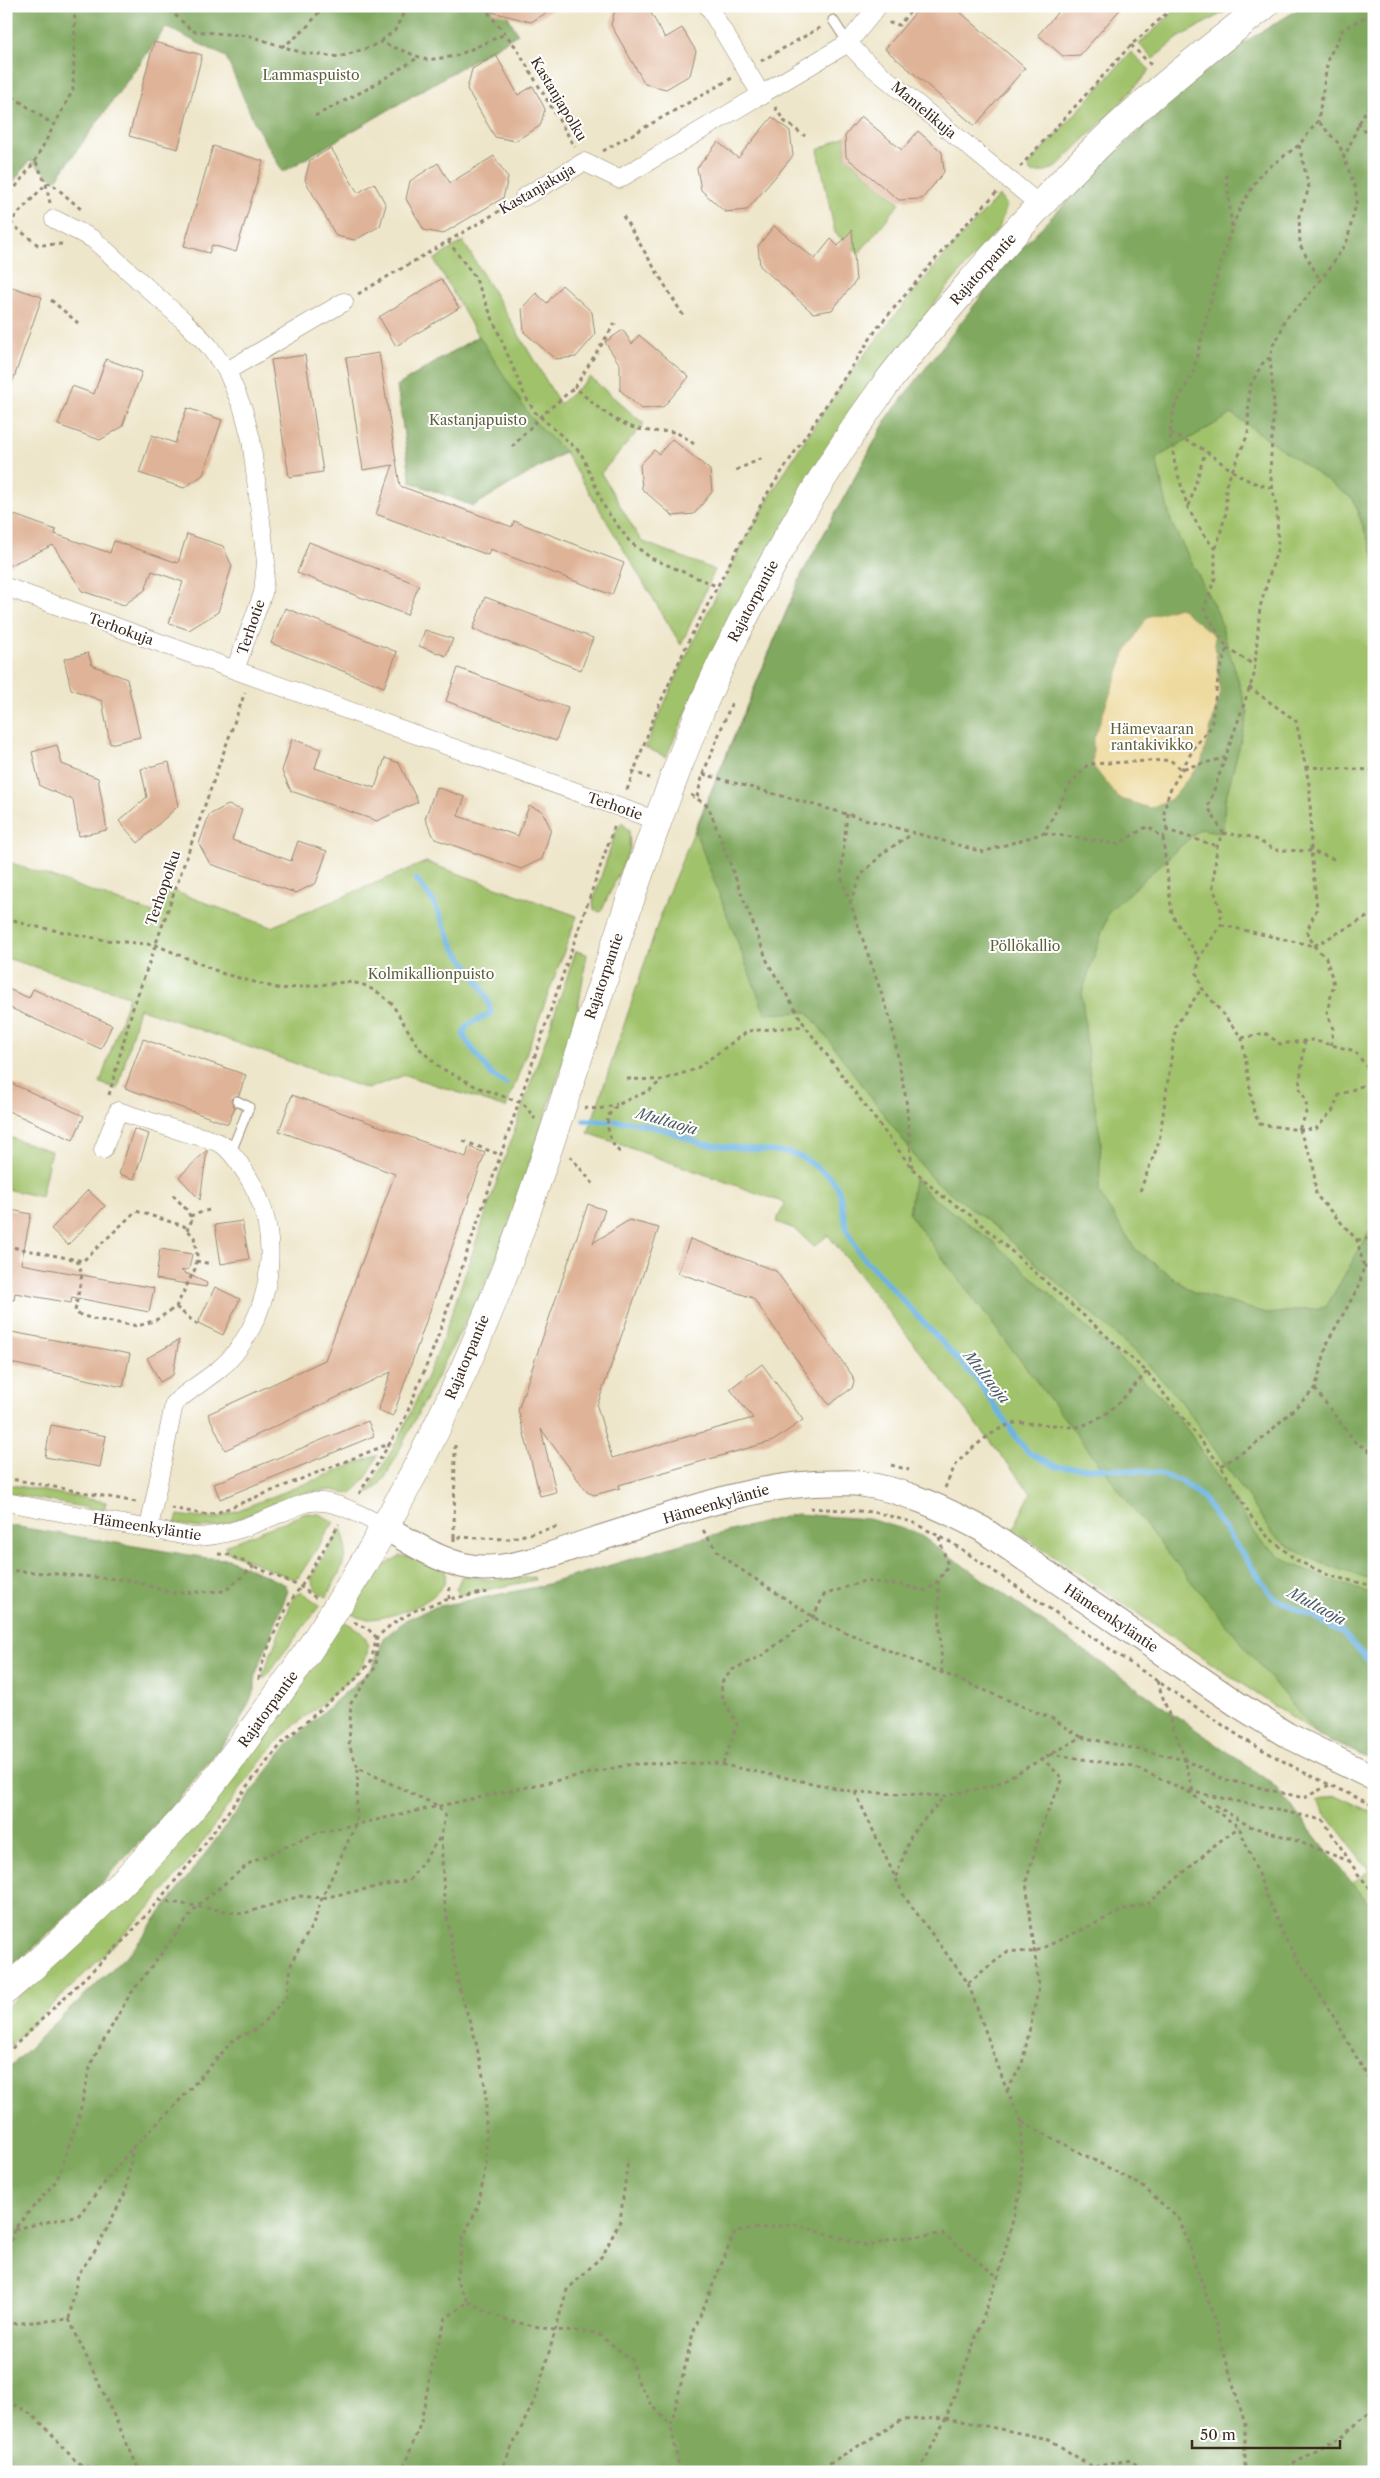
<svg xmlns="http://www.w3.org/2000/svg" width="1380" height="2478" viewBox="0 0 1380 2478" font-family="'Libre Caslon Text',serif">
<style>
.green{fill:#a0c26b;stroke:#6e7644}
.forest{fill:#80a85f;stroke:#5e693e}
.sand{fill:#eeda9e;stroke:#94825e}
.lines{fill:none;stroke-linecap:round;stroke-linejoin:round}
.stream{stroke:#6cb4e4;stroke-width:5.5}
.building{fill:#dfb397}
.lane-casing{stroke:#948874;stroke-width:11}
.street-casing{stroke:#948874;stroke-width:19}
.secondary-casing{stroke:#948874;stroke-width:27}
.primary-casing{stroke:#948874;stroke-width:29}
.path{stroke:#948874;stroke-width:3;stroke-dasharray:4 4;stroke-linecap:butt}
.lane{stroke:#fff;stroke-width:9}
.street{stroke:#fff;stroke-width:18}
.secondary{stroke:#fff;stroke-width:25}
.primary{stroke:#fff;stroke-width:28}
.labels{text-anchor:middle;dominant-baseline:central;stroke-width:4;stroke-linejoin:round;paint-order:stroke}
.park-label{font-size:14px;fill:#5e5f39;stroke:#fff}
.street-label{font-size:14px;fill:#3b2a1e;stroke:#fff}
.water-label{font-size:15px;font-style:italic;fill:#4c5a63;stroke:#fff}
</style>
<rect width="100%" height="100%" fill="#fff"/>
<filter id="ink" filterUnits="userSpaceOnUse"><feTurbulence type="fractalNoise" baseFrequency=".02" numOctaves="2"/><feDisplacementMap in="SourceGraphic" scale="10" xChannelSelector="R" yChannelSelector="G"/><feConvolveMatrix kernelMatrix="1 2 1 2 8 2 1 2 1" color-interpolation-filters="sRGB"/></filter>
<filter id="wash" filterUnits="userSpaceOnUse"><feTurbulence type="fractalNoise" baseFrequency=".0096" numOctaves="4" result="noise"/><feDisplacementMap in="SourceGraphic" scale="20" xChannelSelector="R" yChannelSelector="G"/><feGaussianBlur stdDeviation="1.12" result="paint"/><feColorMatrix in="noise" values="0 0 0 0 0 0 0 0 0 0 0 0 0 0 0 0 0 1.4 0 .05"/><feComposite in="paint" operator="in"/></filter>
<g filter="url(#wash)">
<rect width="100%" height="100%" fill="#eee6ca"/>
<path class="green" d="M1180,6H1235L1178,38L1153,59L1139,44Z
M1304,6H1374V1761L1316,1734L1013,1529L1031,1493L828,1235L814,1247L795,1229L776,1222L785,1203L588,1133L667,896L802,574L888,417L1107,161L1217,59Z
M1131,52L1150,70L1117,107L1055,168L1042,172L1031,173L1028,166Z
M845,136L846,157L900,203L859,253L835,233L818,150Z
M999,196L1007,205L999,228L950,284L852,409L726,626L666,757L645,747C697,629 754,512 827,407C879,332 936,262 999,196Z
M463,241L560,404L590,377L644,424L601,473L641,541L715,570L681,645L565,452L473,506L411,482L397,386L478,336L434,260Z
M622,822L629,831L630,849L601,912L594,910L593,901L616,831Z
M6,861L159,915L168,889L271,927L426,862L577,916L506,1108L405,1075L367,1089L139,1008L118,1089L100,1083L129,996L6,958Z
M576,951L587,954L575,1027L506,1233L490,1274L386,1476L376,1488L367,1493L401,1434L440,1347Z
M6,1136L51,1151L41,1197L6,1189Z
M378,1455L368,1475L352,1494L332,1490L307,1492L217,1527L200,1528L175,1524L178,1515L202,1518H218Z
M6,1484L106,1502L104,1511L6,1493Z
M306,1513L319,1514L334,1522L298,1578L293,1579L226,1551L225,1546Z
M341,1529C353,1554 339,1574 326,1597C316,1591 311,1588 312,1575Z
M400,1556L414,1557L445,1570C453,1599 389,1620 366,1619C360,1619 354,1615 348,1612C365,1584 370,1572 400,1556Z
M462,1576L495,1580L534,1577L535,1580L462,1595L459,1594L456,1589Z
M299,1593H303L320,1605L264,1679L262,1676L294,1596Z
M343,1621C357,1628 371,1636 367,1654C360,1681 302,1715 281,1738C246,1776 219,1821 188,1862C133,1931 70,1988 6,2049V2007L35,1982Z
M1336,1795L1374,1813V1910L1353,1884L1369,1870L1316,1801Z"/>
<path class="forest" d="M6,6H502L518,34L283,172L255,124L226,57L166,27L55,181L30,160L6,192Z
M1304,6H1374V557L1353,499L1232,414L1156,458L1171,522L1218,614L1248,713L1225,801L1223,833L1200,829L1109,911L1082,993L1089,1069L1101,1141L1099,1193L1136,1250L1193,1292L1269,1314L1326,1307L1374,1224V1580C1336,1568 1304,1561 1273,1534L1181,1401L1144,1360L994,1226L931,1178L808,1012L765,1014L695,831L802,574L888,417L1009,260L1107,161L1217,59Z
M479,336L531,418L565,452L473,506L411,482L397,386Z
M914,1178L929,1195L992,1241L1159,1394L1189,1432L1261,1542L1292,1564L1329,1580L1374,1594V1761L1316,1734L1154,1536L909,1214Z
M796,1514L869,1519L917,1533L1273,1784L1374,1910V2472H6V2070L135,1947L287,1745L372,1668L384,1638L407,1619L435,1607L537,1587L688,1542Z
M6,1525L208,1558L229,1559L286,1585L288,1591L255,1676V1690L237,1727L168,1812L93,1892L6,1974Z"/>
<path class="sand" d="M1179,607L1214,635L1220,695L1201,763L1171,799L1150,808L1118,798L1093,766V741L1125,653L1147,617Z"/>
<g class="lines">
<path class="stream" d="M416,879L433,901L455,949L473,972L487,998L491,1013L468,1025L463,1034L466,1040L491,1074L506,1084
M584,1120L632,1122L665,1130L702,1144L791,1153L805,1159L829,1176L839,1190L847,1231L860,1254L977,1380L1018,1440L1029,1453L1057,1467L1118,1469L1157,1473L1181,1481L1202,1497L1273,1597L1342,1632L1374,1667"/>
</g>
<g id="blocks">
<path class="building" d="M493,6H558L531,22L492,12Z
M616,6H647L665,38L682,28L696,51L690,75L666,89L645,84L611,25Z
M921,6H953L1025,68L975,126L885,49Z
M1063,6H1123L1080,55L1063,56L1038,35Z
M154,42L202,55L178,149L129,136Z
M496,55L518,95L533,86L545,109L540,126L515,141L495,137L467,89L472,69Z
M861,116L902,150L918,131L942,152L944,172L922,199L899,200L846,157L845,136Z
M772,117L790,131L793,156L747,210L725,212L701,190L697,168L718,142L738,158Z
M213,146L263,161L236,252L212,245L209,253L184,246Z
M331,148L358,193L374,183L386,205L380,226L355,240L336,236L305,180L310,160Z
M494,156L508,178L503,198L442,234L424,230L406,199L410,181L438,163L450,183Z
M774,226L815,259L831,239L838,246L852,230L856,281L832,310L813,313L760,266L758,246Z
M441,279L459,308L396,346L379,317Z
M6,285L42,297L9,392H6Z
M562,285L592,312L595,335L576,357L555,359L524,332L522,308L536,293L547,303Z
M623,330L632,344L639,335L689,377L663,407L641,409L620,390V365L605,342Z
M379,353L400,486L512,527L514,521L624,563L612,595L490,549L488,555L376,514L393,465L363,470L346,358Z
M305,355L323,472L289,477L271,360Z
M106,359L142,372L122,427L100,440L58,425L72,386L94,394Z
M187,408L222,420L203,475L184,488L139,473L152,435L175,443Z
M672,439L710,470L712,492L694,514L673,516L642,489L640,465L654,450L659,454Z
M6,512L56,530L55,534L110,553L114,541L178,563L187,534L223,546L232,566L218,612L189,630L169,623L183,582L152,571L145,590L124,605L82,591L53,545L6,567Z
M309,542L419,585L407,615L297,573Z
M485,597L593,638L581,670L473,629Z
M285,608L397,652L384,687L271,643Z
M425,630L453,639L446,656L419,646Z
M88,653L92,665L127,679L140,737L110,744L102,701L71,689L64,659Z
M458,668L568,708L556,741L446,701Z
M292,739L321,749L315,768L375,788L385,758L399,763L418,802L377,821L291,791L282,771Z
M57,745L62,764L98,778L107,830L79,836L73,800L40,786L32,752Z
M169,762L178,806L138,843L119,821L147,797L141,769Z
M436,787L465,797L458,816L518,836L529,806L542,811L551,829L542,859L521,869L435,839L425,819Z
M228,805L242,810L232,840L291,861L298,841L327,851L316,883L296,893L210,864L199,844L209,815Z
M6,988L29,998L33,989L112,1025L101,1049L6,1006Z
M143,1039L246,1075L239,1095L231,1099L235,1107L228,1124L125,1088Z
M6,1081L84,1116L73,1140L6,1110Z
M292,1095L466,1157L469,1147L485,1153L393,1416L378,1410L391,1372L225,1450L208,1414L325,1360L395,1174L279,1131Z
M134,1129L149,1134L134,1179L119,1174Z
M207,1150L200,1200L179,1177Z
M88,1190L105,1206L68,1245L51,1229Z
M588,1204L605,1210L593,1243L629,1220L659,1228L597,1406L612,1458L753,1418L730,1389L762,1364L803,1420L773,1441L619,1485L620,1488L594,1495L587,1492L541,1429L556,1492L540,1496L518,1410Z
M6,1209L31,1214L21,1264L154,1288L149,1312L72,1297L71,1303L15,1293L14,1300L6,1299Z
M242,1221L249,1259L221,1264L215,1225Z
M690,1239L776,1271L852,1375L854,1382L852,1388L829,1405L753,1298L678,1273Z
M160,1249L192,1254L189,1269L181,1271L207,1283L206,1287L156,1279Z
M215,1287L240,1299L223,1335L198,1323Z
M6,1331L130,1354L123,1387L6,1362Z
M179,1340L173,1375L160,1382L147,1358Z
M368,1421L374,1436L220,1499L214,1484Z
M51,1425L106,1436L100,1467L45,1457Z"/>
</g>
</g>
<g filter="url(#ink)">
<use href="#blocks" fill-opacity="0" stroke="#948874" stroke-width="1"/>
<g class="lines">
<g class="lane-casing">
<path id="lane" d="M833,20L848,43
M231,1152L249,1107L237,1101"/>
</g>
<g class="street-casing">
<path id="street" d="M708,6L762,96
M878,6L848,43L866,62L1040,205
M524,197L584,162L619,179L848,43
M54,219L93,239L184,321L208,345L227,371L243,409L251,439L266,562L263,593L235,670L658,821
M227,371L344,302
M6,587L235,670
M103,1150L118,1111C140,1118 163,1126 187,1133C198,1136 213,1139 223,1145C233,1153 240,1164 247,1175C282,1231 275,1301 235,1353C218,1375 193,1385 174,1404L149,1528
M6,1502L193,1537C233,1537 269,1517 305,1503C334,1497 360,1515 385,1527"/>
</g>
<g class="secondary-casing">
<path id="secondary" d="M385,1527C414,1544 447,1567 482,1568C518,1569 557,1552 591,1541C670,1517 749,1483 832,1483C842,1483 853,1482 862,1484C905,1490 944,1509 982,1529L1237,1704L1287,1735L1374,1778"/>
</g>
<g class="primary-casing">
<path id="primary" d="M6,1990C64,1940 119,1888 171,1832C201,1800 227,1764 253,1729C366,1578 455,1410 519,1233C569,1094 610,951 661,812C682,756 703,699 730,646C774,556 825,468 883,388C914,346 949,307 983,268C1028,217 1074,167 1124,121C1169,80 1216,43 1264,6"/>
</g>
<path class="path" d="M162,6L171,11L192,31L250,36L303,53L340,57L370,47L380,42L427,60L456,56L505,34
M483,6L515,46L575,147
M1365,6L1374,18
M889,24L890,23L899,25L915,6
M381,41L395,30L407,6
M1131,45L1151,65
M281,47C299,37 312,23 323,6
M761,61L821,27
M6,92L54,125
M775,107L784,121L805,136
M315,116L369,88L419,57
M1358,123L1374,141
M1299,145L1309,188L1299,216L1300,245L1320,280
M603,151L732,78
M1343,159C1355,137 1357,120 1374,100
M36,162L46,184L50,203
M1020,167L1131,45L1175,6
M6,200L35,161L73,90L75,18L70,6
M623,216L684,317
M1232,227L1241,206L1261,173L1299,145L1318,121L1328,59L1343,29L1371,14
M448,241L475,277L525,396L535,412L581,453L606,510L630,542L651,558L716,586
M62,244L38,245L13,225L11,221L46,184L51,183L83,211
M358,294L508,206
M51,300L78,323
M615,323L575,387C594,405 616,425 643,430C670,435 668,424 694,444
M1171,433C1180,438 1190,442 1199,447C1226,464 1240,482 1273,488
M512,447L540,417L575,387
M736,470L763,458
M1189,506L1205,452
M1216,548L1226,513V485L1248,434L1249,388L1262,364L1269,358
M1227,648L1254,665
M1249,687L1296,721L1300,739L1310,789L1311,851L1317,908L1307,931L1314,946L1326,958L1334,984L1327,1012L1333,1029L1331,1045
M1306,767L1374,770
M632,771L650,778
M703,774L983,852L1044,833L1069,786L1088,764L1170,760L1181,769L1224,758
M627,790L656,712L690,638L765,497L878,327L956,235L997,192
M691,795L708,806L768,963L805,1026L912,1168L939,1194L973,1217L1147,1372L1221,1466L1252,1518L1268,1537L1296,1560L1330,1576L1374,1586
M697,797L703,774L732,702
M847,814L841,876L891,1021L906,1099L912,1168
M1167,830L1164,813L1169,792L1195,746L1211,727L1218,678L1227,648L1204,609L1215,578V549L1203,534L1188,508L1175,465L1170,433L1174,408L1193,372L1220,264L1232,228L1226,171
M1044,833L1118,844L1148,826L1163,838L1167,830L1217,846
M1223,833L1252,837L1275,850L1311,851L1334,859
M1163,838L1172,915L1199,958
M850,903L861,875L884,852L914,833
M6,917L27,925L105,940L156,945L224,974L281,989L346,982L362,984L379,993L392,1004L419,1048L439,1067L477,1087L524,1104L535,1119
M1221,925L1314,946L1365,918L1374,915
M1242,1038L1265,1033L1280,1044L1312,1040L1355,1051L1368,1069L1374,1070
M627,1079L662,1080L696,1069L748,1031L805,1026
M109,1095L132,1011L245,692
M584,1108L599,1109L617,1104
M1299,1129C1308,1112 1310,1104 1299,1088L1305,1041
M1299,1130L1316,1129L1333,1110L1339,1095L1374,1081
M463,1141L501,1155
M620,1152C613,1146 611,1141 609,1132C600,1104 632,1100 650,1090C654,1087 658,1083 662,1080
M570,1156L594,1185
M1140,1191L1159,1142L1176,1025L1202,988
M173,1195L187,1210L192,1220L187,1230
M190,1216L209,1210
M1357,1240L1374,1238
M6,1246L83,1261L136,1211L184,1226L194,1237L197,1255L195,1269L176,1307L156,1320L138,1326L93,1319L78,1314L75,1311L82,1274L77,1260
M196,1261L212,1264
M1364,1266L1374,1270
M176,1307L200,1327
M1315,1389L1355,1442L1374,1454
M891,1465L909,1470
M1221,1466L1260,1441L1315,1389L1328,1341L1359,1286L1364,1266L1357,1240L1316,1195L1313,1162L1299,1130L1260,1124L1254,1113L1242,1038L1202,988L1197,974L1199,958L1221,925V911L1213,887L1217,846L1223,833L1208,807L1254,675L1260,607L1278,547L1277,512L1270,473L1274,403L1270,358L1273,345L1280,334L1284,320L1302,303L1329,269L1347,241L1357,200L1355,187L1339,144L1318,121
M6,1478L136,1502
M945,1488C949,1479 953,1468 959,1461C970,1449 1000,1424 1016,1423C1028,1422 1041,1425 1054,1425C1065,1425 1072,1430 1084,1425C1115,1413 1125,1395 1147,1372
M359,1494L405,1418L436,1342L615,824
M171,1508L208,1515L219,1512L391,1443
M810,1508L874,1512L912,1522L952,1543L1245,1740L1303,1772L1374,1806
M703,1530L718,1552L734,1565L821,1622L1053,1719L1081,1737
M454,1537L455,1445
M939,1537L948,1566L938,1581L942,1672
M454,1541V1537L508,1539L557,1527
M218,1554L229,1555L301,1587L316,1598
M6,1570L130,1580L172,1593L225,1591L254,1566
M449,1599L450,1585
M354,1622L368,1629L377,1638
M377,1644L376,1666L351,1703L349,1745L358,1768L438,1806L445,1816L441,1836L444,1899L459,1988L475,2038L486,2090V2164L478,2207L463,2237L456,2280L468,2302L446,2318L433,2361L421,2422L402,2472
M259,1680C259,1662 288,1600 301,1587L339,1524
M1157,1681L1185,1760L1193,1792
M1050,1754L1134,1767L1187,1791L1239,1827L1283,1935L1338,2024L1374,2089
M723,1764L737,1724L723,1700L721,1683L732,1670L763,1655L813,1617L824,1595L864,1581L902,1585L926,1591L938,1581
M1189,1791L1323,1820L1358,1874L1374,1893
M855,1792L904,1896L968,1983L1007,2091L1022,2122L1021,2189L998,2277L946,2418L919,2472
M1215,1805L1249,1826L1289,1838L1349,1861
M896,1877L912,1833L945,1796
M159,1900L242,1914L300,1896L322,1898L410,1880L441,1836
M968,1983L1008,1951L1034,1952L1126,1909L1149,1903L1216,1844L1239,1827
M6,2054L129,1935L192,1861L247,1786L284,1741L358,1677L371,1661L377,1637L392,1624L418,1609L449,1599L488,1592
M1007,2091L1022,2064L1039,1987L1026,1882L1043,1822L1063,1779L1043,1759
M1022,2122L1141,2185L1180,2220L1210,2306L1245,2424V2472
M15,2229L79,2215L133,2147L172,2109L234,2039L257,2029L286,1998L292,1961L314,1922L322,1898L356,1824L358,1768
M6,2265L14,2229L57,2180L79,2116L91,2063L129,1996L198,1905L250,1863L316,1833L632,1764L714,1763L855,1792L945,1796L995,1785L1082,1737L1185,1760L1223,1779L1304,1798L1329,1785
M468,2302L505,2320L554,2330L597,2333L632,2360L637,2380L652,2405L671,2425
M69,2319L140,2472
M6,2322L10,2324L69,2319L78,2274L97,2248L126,2191L133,2147
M6,2402C39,2411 54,2440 77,2462C83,2466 92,2469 98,2472
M1092,2467L1099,2472
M500,2472L536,2397L567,2290L603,2255L620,2221L628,2160
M680,2472L671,2426L693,2333L735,2231L795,2224L868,2246L899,2238L943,2234L998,2277
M807,2472L818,2470L902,2420L946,2418L1049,2439L1092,2467L1131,2460L1147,2472
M1279,2472L1341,2437L1374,2409"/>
<use href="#lane" class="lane"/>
<use href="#street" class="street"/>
<use href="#secondary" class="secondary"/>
<use href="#primary" class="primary"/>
</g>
</g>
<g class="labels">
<g class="park-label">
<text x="311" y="75">Lammaspuisto</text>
<text x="478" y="420">Kastanjapuisto</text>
<text x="1152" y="729">Hämevaaran<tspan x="1152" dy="16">rantakivikko</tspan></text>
<text x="1025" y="946">Pöllökallio</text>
<text x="431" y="974">Kolmikallionpuisto</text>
</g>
<g class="street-label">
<text transform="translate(559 99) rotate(59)">Kastanjapolku</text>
<text transform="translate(924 110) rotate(40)">Mantelikuja</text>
<text transform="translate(537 189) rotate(-30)">Kastanjakuja</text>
<text transform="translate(983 269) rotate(-48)">Rajatorpantie</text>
<text transform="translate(753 601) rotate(-62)">Rajatorpantie</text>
<text transform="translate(251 627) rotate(-71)">Terhotie</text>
<text transform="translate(121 629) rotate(20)">Terhokuja</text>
<text transform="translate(615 806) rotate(19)">Terhotie</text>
<text transform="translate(163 888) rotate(-71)">Terhopolku</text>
<text transform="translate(604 976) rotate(-71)">Rajatorpantie</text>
<text transform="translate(467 1357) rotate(-67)">Rajatorpantie</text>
<text transform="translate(716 1504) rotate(-16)">Hämeenkyläntie</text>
<text transform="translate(147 1527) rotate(9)">Hämeenkyläntie</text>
<text transform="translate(1111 1618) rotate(34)">Hämeenkyläntie</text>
<text transform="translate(268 1709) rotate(-54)">Rajatorpantie</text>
</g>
<g class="water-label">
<text transform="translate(667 1121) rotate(16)">Multaoja</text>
<text transform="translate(987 1377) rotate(51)">Multaoja</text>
<text transform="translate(1317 1606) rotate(28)">Multaoja</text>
</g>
</g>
<rect width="1380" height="2478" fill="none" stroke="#fff" stroke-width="25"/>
<path d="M1192 2440v8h148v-8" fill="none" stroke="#3b2a1e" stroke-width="2.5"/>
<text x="1200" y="2440" font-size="15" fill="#3b2a1e" stroke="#ffffff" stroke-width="4" paint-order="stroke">50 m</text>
</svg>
